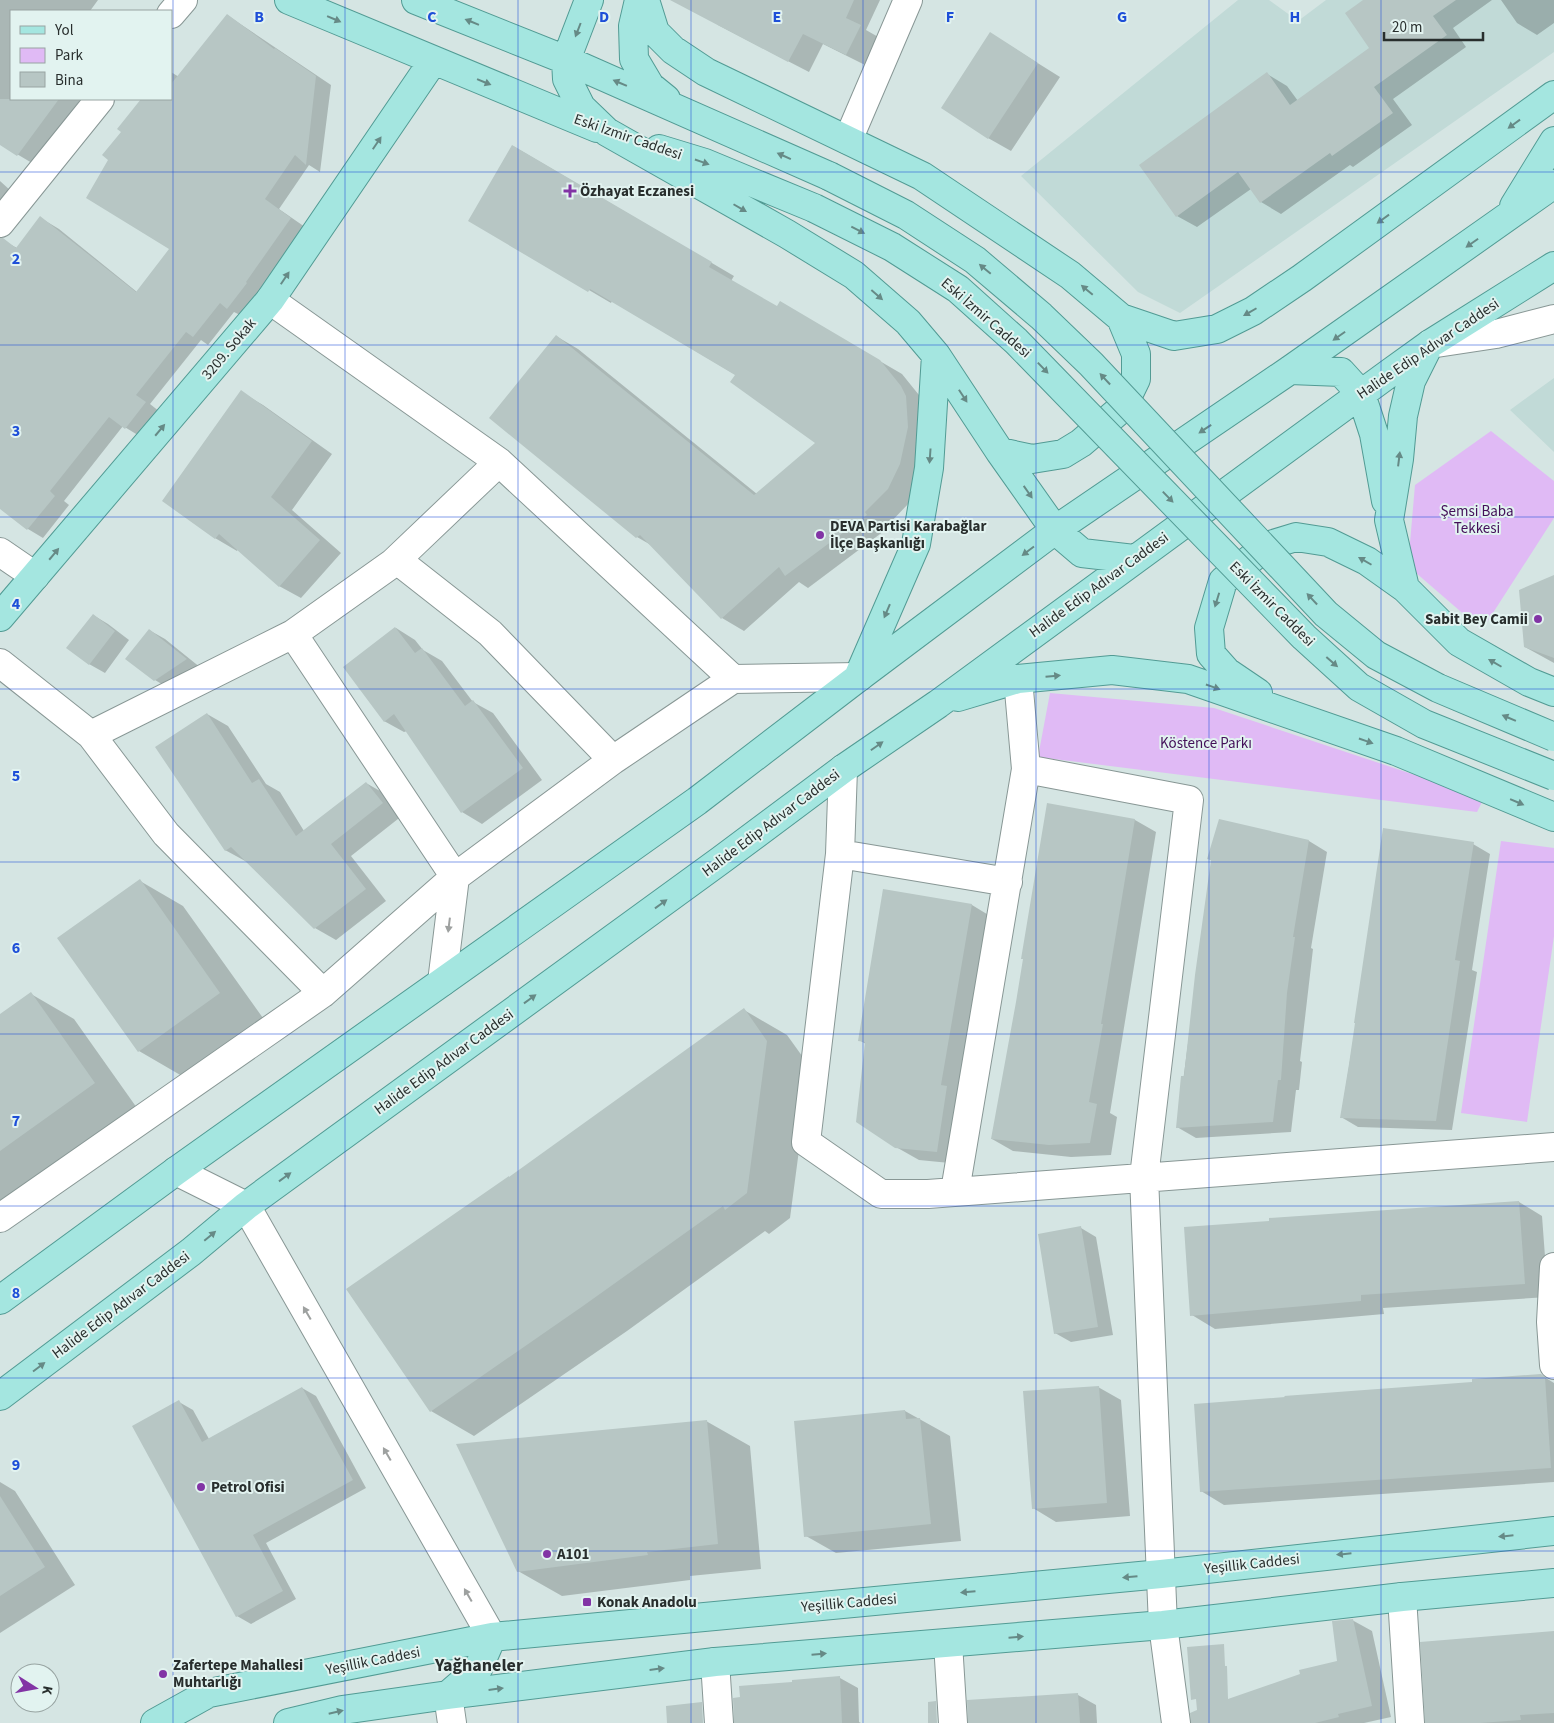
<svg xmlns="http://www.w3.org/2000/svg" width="1554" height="1723" viewBox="0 0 1554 1723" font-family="'Source Sans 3',sans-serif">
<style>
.built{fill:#c1dad7}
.green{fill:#e0baf5}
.shadow{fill:#0003}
.building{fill:#b7c6c4}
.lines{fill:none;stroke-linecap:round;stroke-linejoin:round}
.minor-casing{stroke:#889795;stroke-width:30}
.major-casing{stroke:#529b94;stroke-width:30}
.minor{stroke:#fff;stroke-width:28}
.major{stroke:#a4e6e0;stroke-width:28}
.major-bridge-casing{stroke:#529b94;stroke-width:30;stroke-linecap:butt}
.major-bridge{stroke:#a4e6e0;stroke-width:28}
.oneway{fill:#668a86}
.oneway2{fill:#9ea1a0}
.grid{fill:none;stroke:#1d4ed8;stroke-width:1;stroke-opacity:0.55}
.poi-dot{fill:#8234a5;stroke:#e2f3f0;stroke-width:2}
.labels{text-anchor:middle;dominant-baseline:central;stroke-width:4;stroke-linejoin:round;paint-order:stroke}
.street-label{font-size:15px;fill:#282e2d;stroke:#e2f3f0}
.poi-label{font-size:15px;font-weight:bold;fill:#282e2d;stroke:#e2f3f0;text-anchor:start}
.park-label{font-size:15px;fill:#430f59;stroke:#e2f3f0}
.quarter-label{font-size:18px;font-weight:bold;fill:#282e2d;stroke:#e2f3f0}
.grid-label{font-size:16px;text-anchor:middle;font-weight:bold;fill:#1d4ed8;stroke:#e2f3f0;stroke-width:4;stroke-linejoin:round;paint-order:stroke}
</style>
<rect width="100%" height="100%" fill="#d5e5e3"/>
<path class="built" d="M1238,0H1269L1298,21L1326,0H1554V52L1180,313L1138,292L1021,176Z
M1554,378V452L1510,410Z"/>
<path class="green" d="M1491,431L1554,481V518L1482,630L1408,566L1415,485Z
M1050,693L1214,708L1484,798L1477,812L1038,757Z
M1501,841L1554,848V936L1527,1122L1461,1113Z"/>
<path class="shadow" d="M0,0H98L90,11H11V99H81L32,163L0,144Z
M705,0H880L866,30L880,38L867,66L823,44L809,72L718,25Z
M1365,0H1492L1453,28L1466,47L1393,99L1412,125L1353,167L1350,165L1281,214L1261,202L1251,189L1197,227L1177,216L1267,74L1287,86L1298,101L1371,48Z
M1501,0H1554V23L1537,35L1517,23Z
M227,15L331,85L320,172L309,165L279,209L305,227L242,316L234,312L208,345L201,340L150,404L160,412L141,437L123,426L64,501L69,505L43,538L28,529L0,507V237V239L17,248L44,220L59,229L137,292L171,249L109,160L123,131V123L143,99L147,101L148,99H171V72L179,77Z
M991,34L1060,77L1011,151L988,138Z
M513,146L734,276L731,281L777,308L780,303L902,374L923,400L927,410L910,502L887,526L888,528L808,588L799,582L744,631L722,618L651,545L637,537L556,336L578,349L757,494L817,443L736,375L612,301L611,303L470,220Z
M0,181L11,191L0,206Z
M241,392L263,405L332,454L292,510L341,553L301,598L279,586L238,549L237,551L215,538Z
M1554,576V663L1525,647Z
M93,615L108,624L129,640L105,673L89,664Z
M396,628L415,640L423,650L442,661L473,702L493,713L542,780L482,824L462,812L407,731L404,732L384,721Z
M149,630L165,639L201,668L170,689L155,680Z
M207,714L228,726L266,784L280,792L304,831L366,783L387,795L403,815L351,856L386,901L336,940L315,928L247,862L225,850Z
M1048,805L1135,820L1156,832L1110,1113L1117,1117L1111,1155L1071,1157L1013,1151L992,1139L1017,1002Z
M1309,841L1327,852L1311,948L1313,949L1300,1061L1302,1062L1299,1090H1296L1291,1132L1196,1138L1177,1127L1212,861L1209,859Z
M1473,844L1490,854L1472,970L1477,972L1452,1130L1358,1127L1341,1117L1356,1023Z
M140,881L183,906L263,1018L182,1076L139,1051Z
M884,890L972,905L995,919L960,1164L919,1160L896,1147L866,1044L859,1040Z
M31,994L74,1019L137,1108L0,1206V1016Z
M744,1010L787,1035L810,1067L790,1218L769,1234L765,1231L627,1331L474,1436L431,1411Z
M1519,1202L1542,1216L1548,1297L1383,1308L1384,1314L1215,1329L1192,1315Z
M1081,1228L1096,1237L1113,1335L1071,1342L1055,1333Z
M1541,1375L1554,1383V1482L1224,1505L1201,1491L1474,1383Z
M1098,1387L1121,1400L1130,1516L1056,1522L1033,1508Z
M302,1388L316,1396L366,1488L266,1543L296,1599L251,1624L237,1616L179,1402L193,1410L209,1439Z
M905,1411L950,1436L961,1541L836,1553L806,1536Z
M706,1421L750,1446L761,1569L690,1576V1580L562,1596L518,1571Z
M0,1482L15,1491L75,1585L0,1633Z
M1352,1620L1372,1631L1391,1717L1364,1723H1214L1339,1662Z
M1554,1633V1723H1427Z
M840,1678L858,1688L859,1722L861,1723H743Z
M1078,1695L1096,1705L1097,1723H976Z"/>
<path class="building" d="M670,0H854L846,18L861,25L846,55L803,34L788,62Z
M1363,0H1456L1433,16L1447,35L1374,87L1393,113L1332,156L1330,153L1260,203L1238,172L1176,217L1139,165L1267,72L1290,105L1369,48L1345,13Z
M227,14L274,49L275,48L316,76L306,165L295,155L265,199L291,218L246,282L247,283L227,309L220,303L193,337L186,332L136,395L146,402L125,429L109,417L50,491L55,496L27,530L0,509V238H3L16,248L40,216L136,292L169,249L86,198L108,160L102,155L121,132L117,129L141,99H171V84Z
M990,32L1038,63L988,139L941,108Z
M0,99H59L17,156L0,145Z
M512,145L712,262L709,267L777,306L780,301L880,360L901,386L906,396L908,427L900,464L888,489L865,512L867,515L785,576L779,567L721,619L640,535L636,538L489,418L556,335L754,495L815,443L730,382L735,375L590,289L588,292L468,221Z
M241,390L312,441L271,497L320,540L279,587L219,534L215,539L162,501Z
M1554,575V658L1524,647L1519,590Z
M93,614L115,631L89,665L66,648Z
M395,627L415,653L422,648L465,706L473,700L523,768L461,813L394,714L384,722L343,667Z
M149,629L187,659L154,681L125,659Z
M207,713L252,783L259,779L296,836L366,782L383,803L331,844L366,889L314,929L231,847L225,851L155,747Z
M1047,803L1135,819L1101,1024H1103L1089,1102L1097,1104L1090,1143L1049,1145L991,1139L1016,1002L1023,959H1021Z
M1219,819L1309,840L1293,937H1295L1287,993L1281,1080H1278L1273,1122L1176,1128L1181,1076H1184L1195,975L1211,860L1207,859Z
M1383,828L1474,842L1455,960L1460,961L1436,1121L1340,1118L1349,1064L1355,1023H1354Z
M140,879L220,993L138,1052L57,938Z
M883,889L972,904L941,1085L947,1086L937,1152L895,1148L856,1122L865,1042L858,1041Z
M31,992L95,1083L0,1151V1014Z
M744,1008L767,1041L747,1193L725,1210L723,1206L583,1306L430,1412L346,1289L509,1176V1177Z
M1519,1201L1525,1284L1361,1295V1301L1190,1316L1184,1227L1269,1221V1218Z
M1081,1226L1098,1327L1054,1334L1038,1234Z
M1541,1374L1545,1377L1551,1468L1200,1492L1194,1404L1285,1397L1284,1396L1472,1382V1379Z
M1099,1386L1107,1503L1032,1509L1023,1391Z
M302,1387L353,1480L253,1535L283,1591L236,1617L132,1426L179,1400L202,1442Z
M905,1410L906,1419L920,1418L931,1524L804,1537L794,1421Z
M707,1420L718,1544L647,1552L648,1555L517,1572L456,1444Z
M0,1496L45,1567L0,1596Z
M1353,1619L1372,1706L1338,1714L1339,1717L1315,1723H1191L1190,1713L1197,1710L1196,1699L1191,1700L1187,1647L1224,1644L1225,1666H1227L1228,1699L1300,1674L1299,1670L1337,1661L1332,1621Z
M1554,1631V1713L1520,1715L1521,1720L1480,1723H1425L1420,1642Z
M840,1676L842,1723H734L733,1698L740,1697L739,1686L792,1682V1680Z
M1078,1693L1080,1723H968L967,1700Z
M936,1701L937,1723H928V1702Z
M702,1702L703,1723H667L666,1706Z"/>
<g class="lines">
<g class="minor-casing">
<path id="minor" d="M171,14L183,0
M848,140L908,0
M0,223L100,99
M270,300L499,462L733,679
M1430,344L1496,334L1554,319
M0,552L35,576
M397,560L490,633L613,760
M293,634L455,877L442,982
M0,663L91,735L166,834L323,993
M91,735L293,634L393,563L499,462
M843,769L840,854L806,1142L881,1194H928L1554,1147
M1026,769L1189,800L1144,1177L1163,1625L1176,1723
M840,854L1008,882
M176,1171L246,1206L492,1637
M955,1191L1026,769L1018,679
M0,1218L323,993L455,877L613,760L733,679L859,677
M1554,1267L1551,1322L1554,1365
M1402,1597L1410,1723
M948,1643L953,1723
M715,1662L719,1723
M448,1695L452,1723"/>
</g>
<g class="major-casing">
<path id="major" d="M289,0L597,128
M416,0L566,60L829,176
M589,0L566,60L567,79L581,107L607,132L787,234L854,275L908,322L936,355L1000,452L1032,459L1063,454L1081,443L1122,408L1136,379V354L1121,318
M639,0L633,26L634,59L650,86L666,99
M645,0L655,32L673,50L706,72L922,176L1070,275L1121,318L1174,336L1217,329L1253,311L1302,278L1554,95
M659,149L705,163L814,208
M1514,206L1554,141
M1427,349L1411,381L1403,416L1399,459L1389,520L1405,588L1459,642L1529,682L1554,692
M1290,370L1341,372L1361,394L1374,434L1386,501
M1000,452L1055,530L1082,553L1134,559
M0,617L270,300L433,61
M859,675L916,544L929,468L936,355
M1258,693L1227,672L1211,654L1209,628L1223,581L1267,546L1296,537L1328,542L1367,561L1405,588
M958,697L1018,679L1112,670L1188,679L1396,751L1554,817
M0,1300L176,1171L697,801L859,677L1055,530L1290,370L1554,184
M0,1396L191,1252L246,1206L721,860L843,769L938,704L1391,372L1430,344L1554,266
M448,1695L478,1669L492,1637
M155,1723L209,1693L492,1637L1161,1574L1554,1531
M288,1723L342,1710L448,1695L715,1662L1163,1625L1402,1597L1554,1583"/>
</g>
<use href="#minor" class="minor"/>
<use href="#major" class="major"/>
<g class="major-bridge-casing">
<path id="major-bridge" d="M829,176L906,215L975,260L1041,316L1091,364L1326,614L1376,655L1438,688L1554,737
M814,208L892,247L958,289L1016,341L1304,637L1359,687L1424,724L1554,776"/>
</g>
<use href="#major-bridge" class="major-bridge"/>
</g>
<defs><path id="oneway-solid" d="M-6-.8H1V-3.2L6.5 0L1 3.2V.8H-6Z" transform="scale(1.25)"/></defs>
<g class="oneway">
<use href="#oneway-solid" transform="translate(334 19) rotate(23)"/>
<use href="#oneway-solid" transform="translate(472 22) rotate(-158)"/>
<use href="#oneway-solid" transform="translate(578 30) rotate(111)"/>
<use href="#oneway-solid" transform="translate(484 82) rotate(22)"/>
<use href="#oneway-solid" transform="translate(620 83) rotate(-157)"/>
<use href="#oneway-solid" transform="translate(1514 124) rotate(144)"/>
<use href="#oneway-solid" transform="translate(377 143) rotate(-56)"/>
<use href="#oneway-solid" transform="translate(784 156) rotate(-156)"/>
<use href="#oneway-solid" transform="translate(702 162) rotate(19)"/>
<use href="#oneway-solid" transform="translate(740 208) rotate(30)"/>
<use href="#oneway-solid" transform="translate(1383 219) rotate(144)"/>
<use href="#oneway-solid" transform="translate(858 230) rotate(27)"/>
<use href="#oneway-solid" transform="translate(1472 243) rotate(145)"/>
<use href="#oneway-solid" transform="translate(985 269) rotate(-140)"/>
<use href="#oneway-solid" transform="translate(285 278) rotate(-56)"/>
<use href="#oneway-solid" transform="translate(1087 290) rotate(-140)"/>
<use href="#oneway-solid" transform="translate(877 295) rotate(41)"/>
<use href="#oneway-solid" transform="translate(1250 312) rotate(150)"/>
<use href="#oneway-solid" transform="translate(1339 336) rotate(145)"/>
<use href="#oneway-solid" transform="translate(1043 368) rotate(46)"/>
<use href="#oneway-solid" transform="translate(1105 379) rotate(-133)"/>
<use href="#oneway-solid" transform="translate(963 396) rotate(57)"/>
<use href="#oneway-solid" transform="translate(1205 429) rotate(146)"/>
<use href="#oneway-solid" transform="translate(160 430) rotate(-50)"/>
<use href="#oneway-solid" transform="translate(930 456) rotate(94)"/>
<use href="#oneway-solid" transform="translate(1399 459) rotate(-83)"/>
<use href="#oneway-solid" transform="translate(1028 492) rotate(55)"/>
<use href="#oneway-solid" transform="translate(1168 497) rotate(46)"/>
<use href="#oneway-solid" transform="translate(1028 551) rotate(143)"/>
<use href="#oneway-solid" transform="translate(54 554) rotate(-50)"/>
<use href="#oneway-solid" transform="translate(1365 561) rotate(-150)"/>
<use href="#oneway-solid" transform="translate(1312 599) rotate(-133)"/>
<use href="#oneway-solid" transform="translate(1217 600) rotate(107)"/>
<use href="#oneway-solid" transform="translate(887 611) rotate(113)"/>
<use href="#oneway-solid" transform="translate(1332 662) rotate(41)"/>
<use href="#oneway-solid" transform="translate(1495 663) rotate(-150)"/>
<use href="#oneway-solid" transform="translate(1053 676) rotate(-5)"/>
<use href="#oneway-solid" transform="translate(1213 687) rotate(19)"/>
<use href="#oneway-solid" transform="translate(1509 718) rotate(-157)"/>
<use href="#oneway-solid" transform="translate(1366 741) rotate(19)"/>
<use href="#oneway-solid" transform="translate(877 746) rotate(-35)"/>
<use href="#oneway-solid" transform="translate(1517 802) rotate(23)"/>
<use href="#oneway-solid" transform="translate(661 904) rotate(-36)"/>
<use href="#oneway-solid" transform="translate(530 999) rotate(-36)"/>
<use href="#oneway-solid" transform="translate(285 1177) rotate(-36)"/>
<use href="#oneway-solid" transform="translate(210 1236) rotate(-40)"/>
<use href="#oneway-solid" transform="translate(39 1367) rotate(-37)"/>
<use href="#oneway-solid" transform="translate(1506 1536) rotate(174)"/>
<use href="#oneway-solid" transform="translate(1344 1554) rotate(174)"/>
<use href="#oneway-solid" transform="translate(1130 1577) rotate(175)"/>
<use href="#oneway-solid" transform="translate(968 1592) rotate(175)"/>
<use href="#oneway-solid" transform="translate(1016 1637) rotate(-5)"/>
<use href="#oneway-solid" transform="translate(819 1654) rotate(-5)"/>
<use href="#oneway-solid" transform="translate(657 1669) rotate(-7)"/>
<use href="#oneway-solid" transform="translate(496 1689) rotate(-7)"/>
<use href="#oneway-solid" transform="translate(336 1712) rotate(-13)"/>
</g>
<g class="oneway2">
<use href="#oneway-solid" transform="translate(449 925) rotate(97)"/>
<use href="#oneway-solid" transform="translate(307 1313) rotate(-120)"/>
<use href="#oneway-solid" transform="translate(387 1454) rotate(-120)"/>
<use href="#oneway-solid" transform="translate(468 1595) rotate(-120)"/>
</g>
<path class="grid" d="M173,0V1723M345,0V1723M518,0V1723M691,0V1723M863,0V1723M1036,0V1723M1209,0V1723M1381,0V1723M0,172H1554M0,345H1554M0,517H1554M0,689H1554M0,862H1554M0,1034H1554M0,1206H1554M0,1378H1554M0,1551H1554"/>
<g class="poi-dot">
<path d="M567.5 183.5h5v5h5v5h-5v5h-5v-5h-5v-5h5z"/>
<circle cx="820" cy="535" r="5"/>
<circle cx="1538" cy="619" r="5"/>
<circle cx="201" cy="1487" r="5"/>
<circle cx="547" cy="1554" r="5"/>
<rect x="582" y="1597" width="10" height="10" rx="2.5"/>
<circle cx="163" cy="1674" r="5"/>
</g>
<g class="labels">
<g class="street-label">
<text transform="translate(628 137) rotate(19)">Eski İzmir Caddesi</text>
<text transform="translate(986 318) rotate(41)">Eski İzmir Caddesi</text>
<text transform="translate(229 349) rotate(-50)">3209. Sokak</text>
<text transform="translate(1428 349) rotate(-34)">Halide Edip Adıvar Caddesi</text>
<text transform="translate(1099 585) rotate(-36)">Halide Edip Adıvar Caddesi</text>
<text transform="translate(1272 604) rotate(45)">Eski İzmir Caddesi</text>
<text transform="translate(771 823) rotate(-37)">Halide Edip Adıvar Caddesi</text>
<text transform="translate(444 1062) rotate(-36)">Halide Edip Adıvar Caddesi</text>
<text transform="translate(121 1305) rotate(-37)">Halide Edip Adıvar Caddesi</text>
<text transform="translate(1252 1564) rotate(-6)">Yeşillik Caddesi</text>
<text transform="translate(849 1603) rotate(-5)">Yeşillik Caddesi</text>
<text transform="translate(373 1661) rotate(-11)">Yeşillik Caddesi</text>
</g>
<g class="poi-label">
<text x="580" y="191">Özhayat Eczanesi</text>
<text x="830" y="526">DEVA Partisi Karabağlar<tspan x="830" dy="17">İlçe Başkanlığı</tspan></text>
<text x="1528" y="619" text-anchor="end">Sabit Bey Camii</text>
<text x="211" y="1487">Petrol Ofisi</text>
<text x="557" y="1554">A101</text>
<text x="597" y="1602">Konak Anadolu</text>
<text x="173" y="1665">Zafertepe Mahallesi<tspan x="173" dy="17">Muhtarlığı</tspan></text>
</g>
<g class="park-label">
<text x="1477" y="511">Şemsi Baba<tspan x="1477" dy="17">Tekkesi</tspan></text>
<text x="1206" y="743">Köstence Parkı</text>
</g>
<g class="quarter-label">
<text x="479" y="1665">Yağhaneler</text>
</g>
</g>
<g class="grid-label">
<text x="259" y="22">B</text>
<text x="432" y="22">C</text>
<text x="604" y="22">D</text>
<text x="777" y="22">E</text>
<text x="950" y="22">F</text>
<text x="1122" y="22">G</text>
<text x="1295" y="22">H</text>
<text x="16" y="264">2</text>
<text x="16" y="436">3</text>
<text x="16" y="609">4</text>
<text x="16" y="781">5</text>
<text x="16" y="953">6</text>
<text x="16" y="1126">7</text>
<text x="16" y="1298">8</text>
<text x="16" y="1470">9</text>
</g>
<rect x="10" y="10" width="162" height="90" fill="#e2f3f0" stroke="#98a4a2"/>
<rect x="20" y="26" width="25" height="8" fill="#a4e6e0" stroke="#98a4a2"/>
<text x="55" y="35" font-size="15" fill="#282e2d">Yol</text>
<rect x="20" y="48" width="25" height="15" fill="#e0baf5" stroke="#98a4a2"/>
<text x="55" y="60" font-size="15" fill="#282e2d">Park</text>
<rect x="20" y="72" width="25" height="15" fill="#b7c6c4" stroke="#98a4a2"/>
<text x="55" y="85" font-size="15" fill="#282e2d">Bina</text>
<g transform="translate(35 1688) rotate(101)"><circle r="24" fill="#e2f3f0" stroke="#98a4a2"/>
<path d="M0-4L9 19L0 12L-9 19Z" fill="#8234a5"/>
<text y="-8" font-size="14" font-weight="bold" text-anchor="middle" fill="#282e2d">K</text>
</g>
<path d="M1384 32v8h99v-8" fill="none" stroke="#282e2d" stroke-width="2.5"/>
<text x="1392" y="32" font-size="15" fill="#282e2d" stroke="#e2f3f0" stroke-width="4" paint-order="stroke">20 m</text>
</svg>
